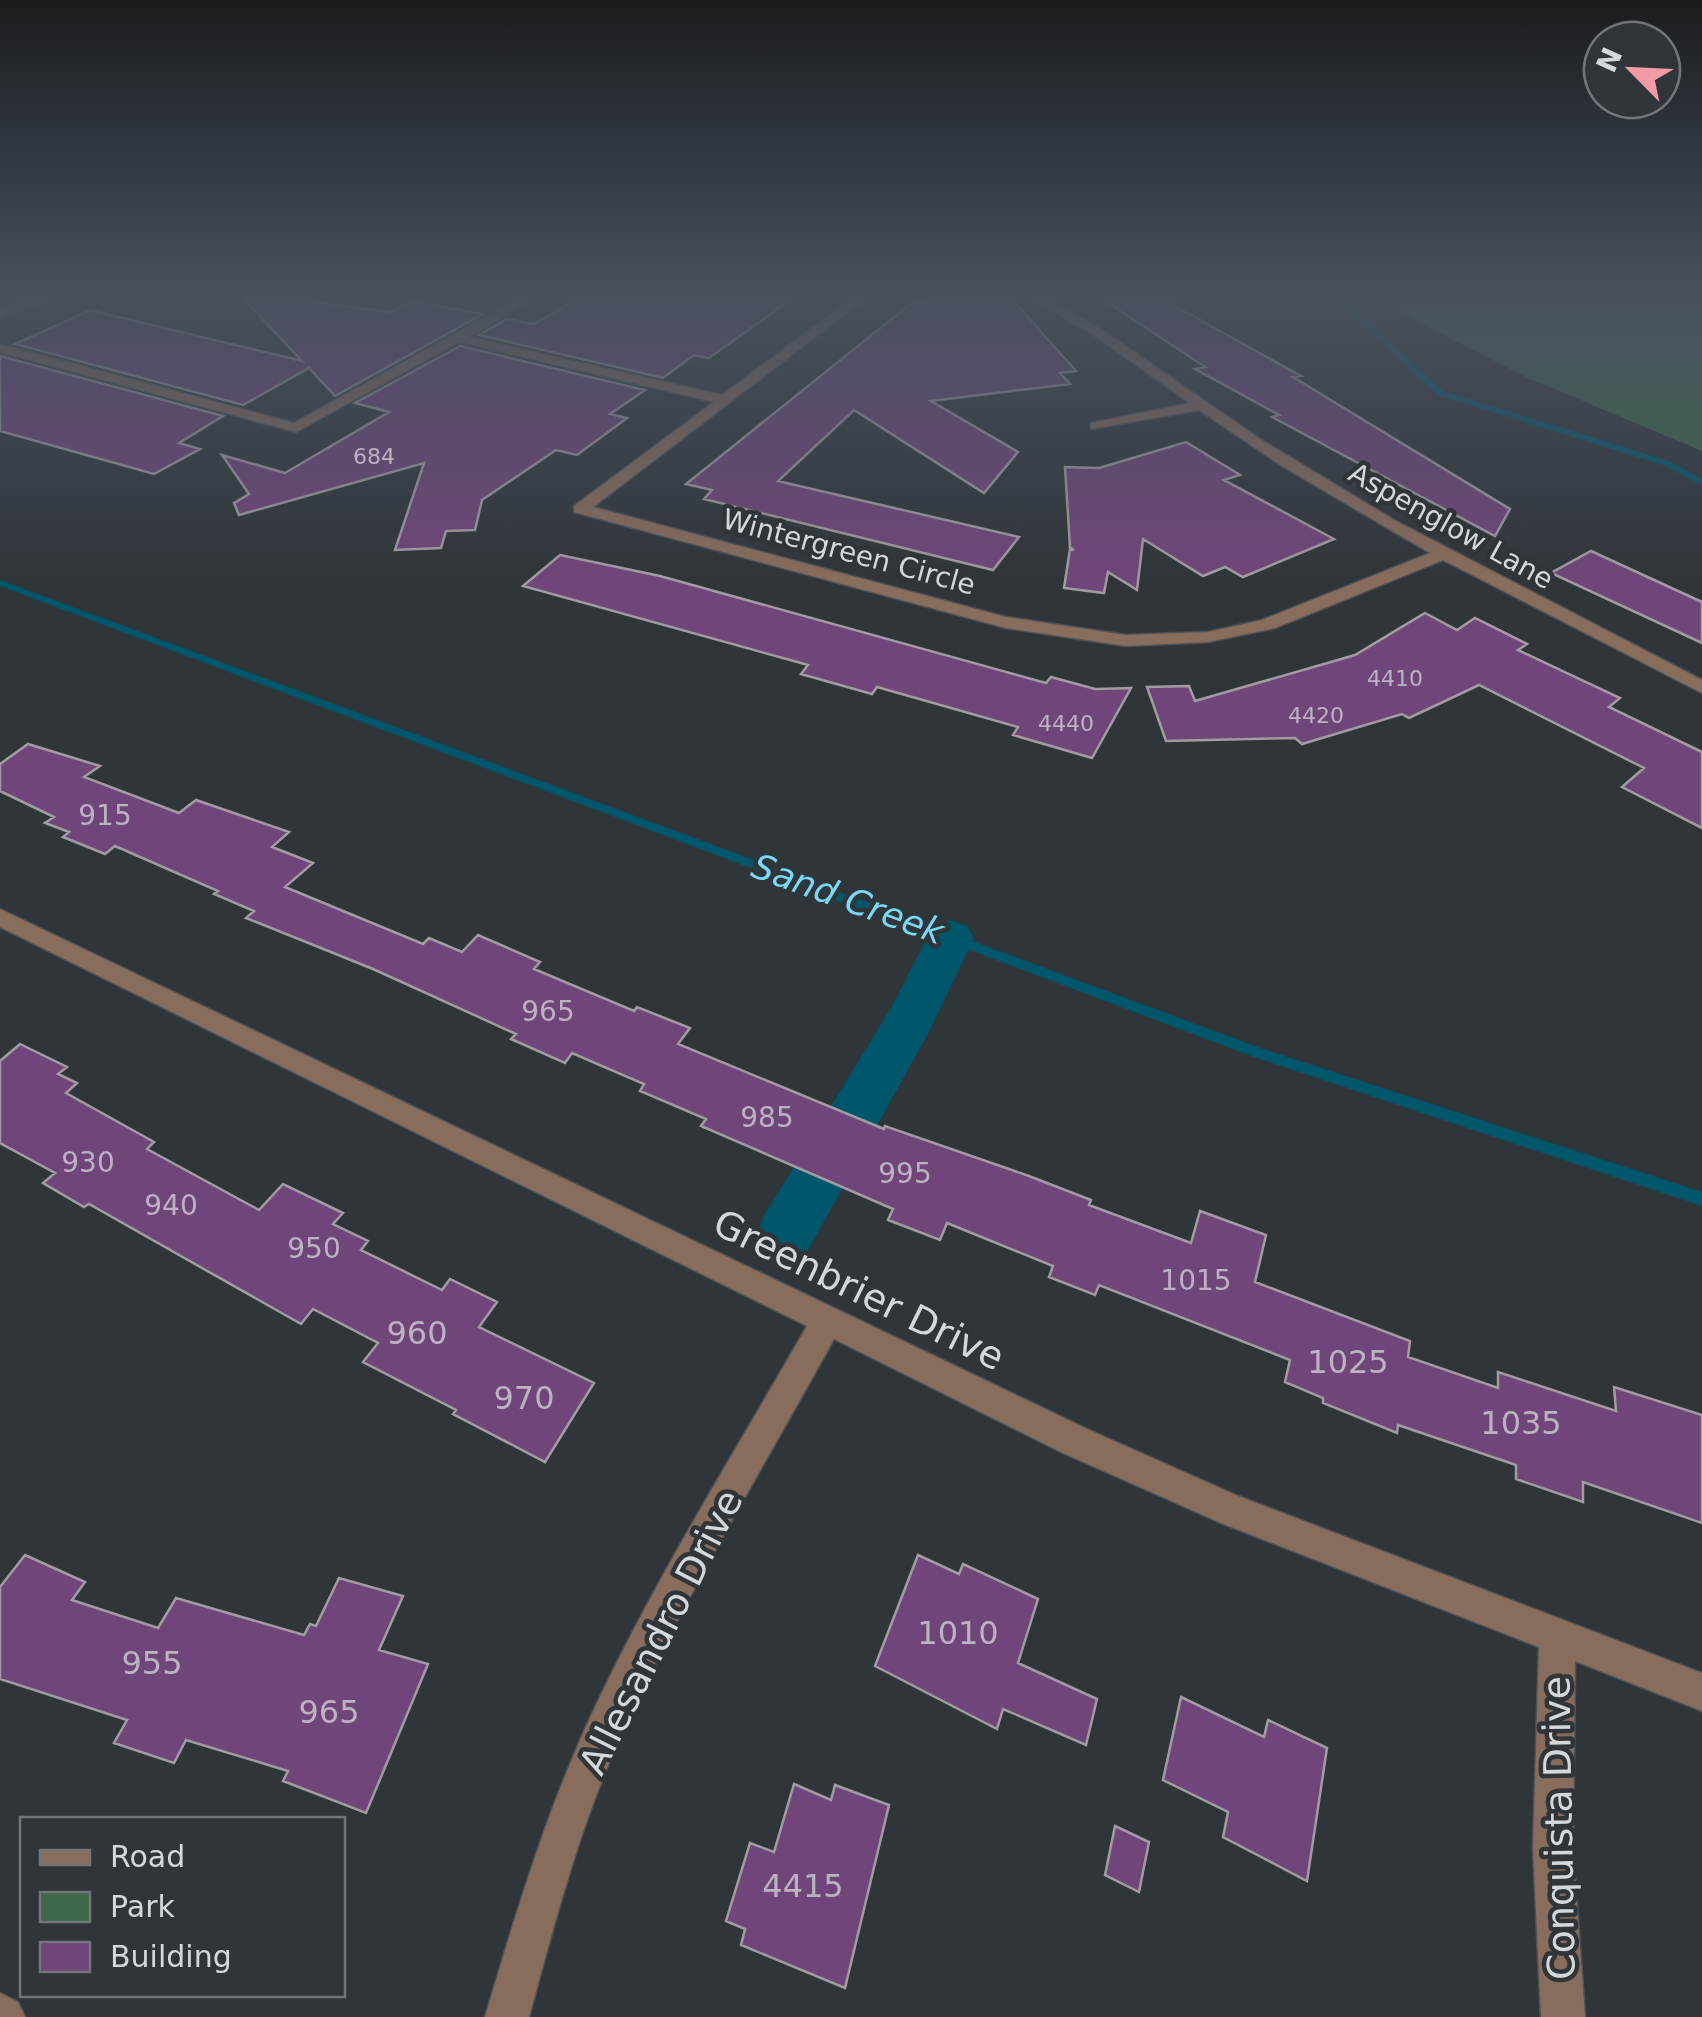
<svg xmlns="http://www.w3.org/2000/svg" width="1702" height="2017" viewBox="0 0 1702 2017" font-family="'DejaVu Sans',sans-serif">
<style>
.green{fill:#3d6849}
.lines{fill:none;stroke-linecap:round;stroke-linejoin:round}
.stream{fill:#00566b;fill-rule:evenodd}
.canal{fill:#00566b;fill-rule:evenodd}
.building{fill:#704579;stroke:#a19ca1;stroke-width:2.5}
.minor-casing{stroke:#4e5256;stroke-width:3}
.minor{fill:#886c5c;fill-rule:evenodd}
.labels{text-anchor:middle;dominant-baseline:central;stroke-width:9;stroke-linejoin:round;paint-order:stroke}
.far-number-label{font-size:22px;fill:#bcb3c2}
.far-street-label{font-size:28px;fill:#d5d8db;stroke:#303539}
.number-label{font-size:28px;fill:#bcb3c2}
.near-number-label{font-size:32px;fill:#bcb3c2}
.water-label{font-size:35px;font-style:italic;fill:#78d9f8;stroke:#303539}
.near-street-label{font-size:38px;fill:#d5d8db;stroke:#303539}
</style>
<rect width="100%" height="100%" fill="#303539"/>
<path class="green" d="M1702,296V451L1526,377L1368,296Z"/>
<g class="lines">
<path class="stream" d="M1333,296H1340L1443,391L1669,461L1702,479V485L1663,465L1437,395Z
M0,580L1263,1049L1702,1192V1206L1254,1057L0,586Z"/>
<path class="canal" d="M950,920L967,926L974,938L930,1030L806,1254L785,1261L764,1254L756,1235L764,1216L892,1006L933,926Z"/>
</g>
<path class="building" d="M241,296H297L301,300L390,312L411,301L483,314L335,396L309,368L243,405L15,344L90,310L302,361Z
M582,296H796L709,358L694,355L663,378L479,335L507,319L534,324Z
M938,296H1009L1076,371L1060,373L1070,384L931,401L1018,452L984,493L854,410L778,481L1019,537L993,570L704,499L712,490L686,484L914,301L929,303Z
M1098,296H1157L1301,376L1293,377L1510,509L1495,536L1272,417L1279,415L1195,369L1205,367Z
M460,346L645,390L610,414L627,418L577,455L556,450L482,500L475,530L446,531L441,548L395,550L424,463L239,515L234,503L249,494L222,455L285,473L389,412L355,403Z
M0,356L223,416L179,443L200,449L154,474L0,431Z
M1186,442L1240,475L1224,480L1334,539L1243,577L1225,567L1203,576L1143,539L1137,590L1108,572L1104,593L1064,588L1070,549L1074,550L1070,547L1065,467L1099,468Z
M1591,551L1702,602V643L1551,573Z
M560,555L660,576L1046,683L1051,677L1095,689L1131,688L1092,758L1013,735L1018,727L877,687L872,694L801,674L808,665L523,586Z
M1425,613L1457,630L1475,618L1527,644L1518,650L1620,698L1609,707L1702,752V828L1622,787L1644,768L1479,685L1409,718L1402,714L1302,744L1295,738L1166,741L1147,687L1189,686L1195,701L1355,655Z
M28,744L100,766L84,777L179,813L196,800L289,832L272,847L313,863L285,887L423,944L429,938L462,952L478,935L540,962L534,969L634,1011L637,1007L690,1028L678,1044L884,1129L885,1126L1029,1176L1091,1200L1089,1205L1191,1243L1200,1211L1266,1235L1255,1282L1410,1341L1408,1357L1498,1388V1372L1616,1411L1614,1387L1702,1415V1523L1583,1482V1502L1516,1479V1465L1398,1425L1397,1433L1323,1403V1398L1285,1382L1290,1360L1099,1285L1095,1295L1049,1277L1053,1266L947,1223L940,1240L888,1220L893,1209L701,1126L706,1119L640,1091L644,1084L572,1053L565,1063L511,1039L516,1034L373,969L246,918L254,911L214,894L218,891L115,846L105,854L63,837L69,832L45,823L54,817L0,791V764Z
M20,1044L67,1067L58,1074L77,1083L66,1093L154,1142L147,1149L259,1210L283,1184L343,1213L333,1224L368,1241L361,1250L442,1290L450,1279L497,1302L479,1327L594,1383L545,1462L453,1414L456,1410L363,1362L378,1343L313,1309L301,1324L89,1204L84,1207L43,1183L55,1173L0,1143V1061Z
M25,1555L85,1582L72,1600L158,1628L176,1598L304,1635L310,1624L316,1626L339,1578L403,1596L379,1650L428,1664L366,1813L283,1781L288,1771L186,1740L174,1763L114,1743L127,1720L0,1679V1587Z
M918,1555L959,1574L963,1564L1038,1599L1018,1663L1097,1699L1086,1745L1003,1709L997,1729L875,1666Z
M1181,1697L1264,1737L1268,1720L1327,1748L1307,1881L1223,1837L1228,1812L1163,1780Z
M794,1784L831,1800L835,1785L889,1805L845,1988L741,1945L745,1929L726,1921L750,1843L774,1852Z
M1115,1826L1149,1842L1139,1892L1105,1875Z"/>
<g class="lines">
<g class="minor-casing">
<path id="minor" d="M38,296H58L0,317V309Z
M522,296H538L469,337L722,395L855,296H869L593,507L1006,617L1126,635L1208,632L1262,620L1430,553L1282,466L1199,410L1091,429V423L1190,403L1095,336L1028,296H1044L1104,331L1260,439L1394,520L1702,680V693L1443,560L1275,628L1208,642L1126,646L1006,628L574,512V506L714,402L459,342L296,432L0,352V344L294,423Z
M0,909L1087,1429L1238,1496L1702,1673V1711L1575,1661L1573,1848L1585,2017H1541L1533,1848L1539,1647L1221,1523L1063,1453L834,1339C758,1477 675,1612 612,1756C576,1840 553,1929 529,2017H485C514,1920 543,1823 584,1731C648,1590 731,1459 807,1326L0,927Z
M0,1993L18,2002L25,2017H0Z"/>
</g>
<use href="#minor" class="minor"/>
</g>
<linearGradient id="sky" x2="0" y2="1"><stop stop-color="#1a1d1f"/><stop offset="0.51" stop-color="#48515f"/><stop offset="1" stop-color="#48515f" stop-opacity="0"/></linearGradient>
<rect width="1702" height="579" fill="url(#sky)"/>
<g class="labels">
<g class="far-number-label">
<text x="374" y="456">684</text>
<text x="1395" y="678">4410</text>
<text x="1316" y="715">4420</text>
<text x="1066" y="723">4440</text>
</g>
<g class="far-street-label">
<text transform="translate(1451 526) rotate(29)">Aspenglow Lane</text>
<text transform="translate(849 552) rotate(15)">Wintergreen Circle</text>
</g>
<g class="number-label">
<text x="105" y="815">915</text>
<text x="548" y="1011">965</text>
<text x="767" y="1117">985</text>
<text x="88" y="1162">930</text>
<text x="905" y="1173">995</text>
<text x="171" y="1205">940</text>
<text x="314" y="1248">950</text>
<text x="1196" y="1280">1015</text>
</g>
<g class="near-number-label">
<text x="417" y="1333">960</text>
<text x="1348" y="1362">1025</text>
<text x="524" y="1398">970</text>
<text x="1521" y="1423">1035</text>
<text x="958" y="1633">1010</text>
<text x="152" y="1663">955</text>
<text x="329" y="1712">965</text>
<text x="803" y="1886">4415</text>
</g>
<g class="water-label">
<text transform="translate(848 899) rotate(20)">Sand Creek</text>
</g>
<g class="near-street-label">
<text transform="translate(859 1290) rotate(26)">Greenbrier Drive</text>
<text transform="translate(661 1632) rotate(-63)">Allesandro Drive</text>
<text transform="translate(1559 1828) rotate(-91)">Conquista Drive</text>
</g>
</g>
<rect x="20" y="1817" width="325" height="180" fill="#303539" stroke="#72767a" stroke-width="2.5"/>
<rect x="40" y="1850" width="50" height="15" fill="#886c5c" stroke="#72767a" stroke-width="2.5"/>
<text x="110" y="1867" font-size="30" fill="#d5d8db">Road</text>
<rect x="40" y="1892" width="50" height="30" fill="#3d6849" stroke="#72767a" stroke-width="2.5"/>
<text x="110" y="1917" font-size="30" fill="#d5d8db">Park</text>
<rect x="40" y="1942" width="50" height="30" fill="#704579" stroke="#72767a" stroke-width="2.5"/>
<text x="110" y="1967" font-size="30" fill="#d5d8db">Building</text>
<g transform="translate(1632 70) rotate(294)"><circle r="48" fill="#303539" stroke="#72767a" stroke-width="2.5"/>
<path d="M0-8L18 38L0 25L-18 38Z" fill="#f39aa7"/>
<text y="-15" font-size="28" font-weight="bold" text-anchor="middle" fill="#d5d8db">N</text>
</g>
</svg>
